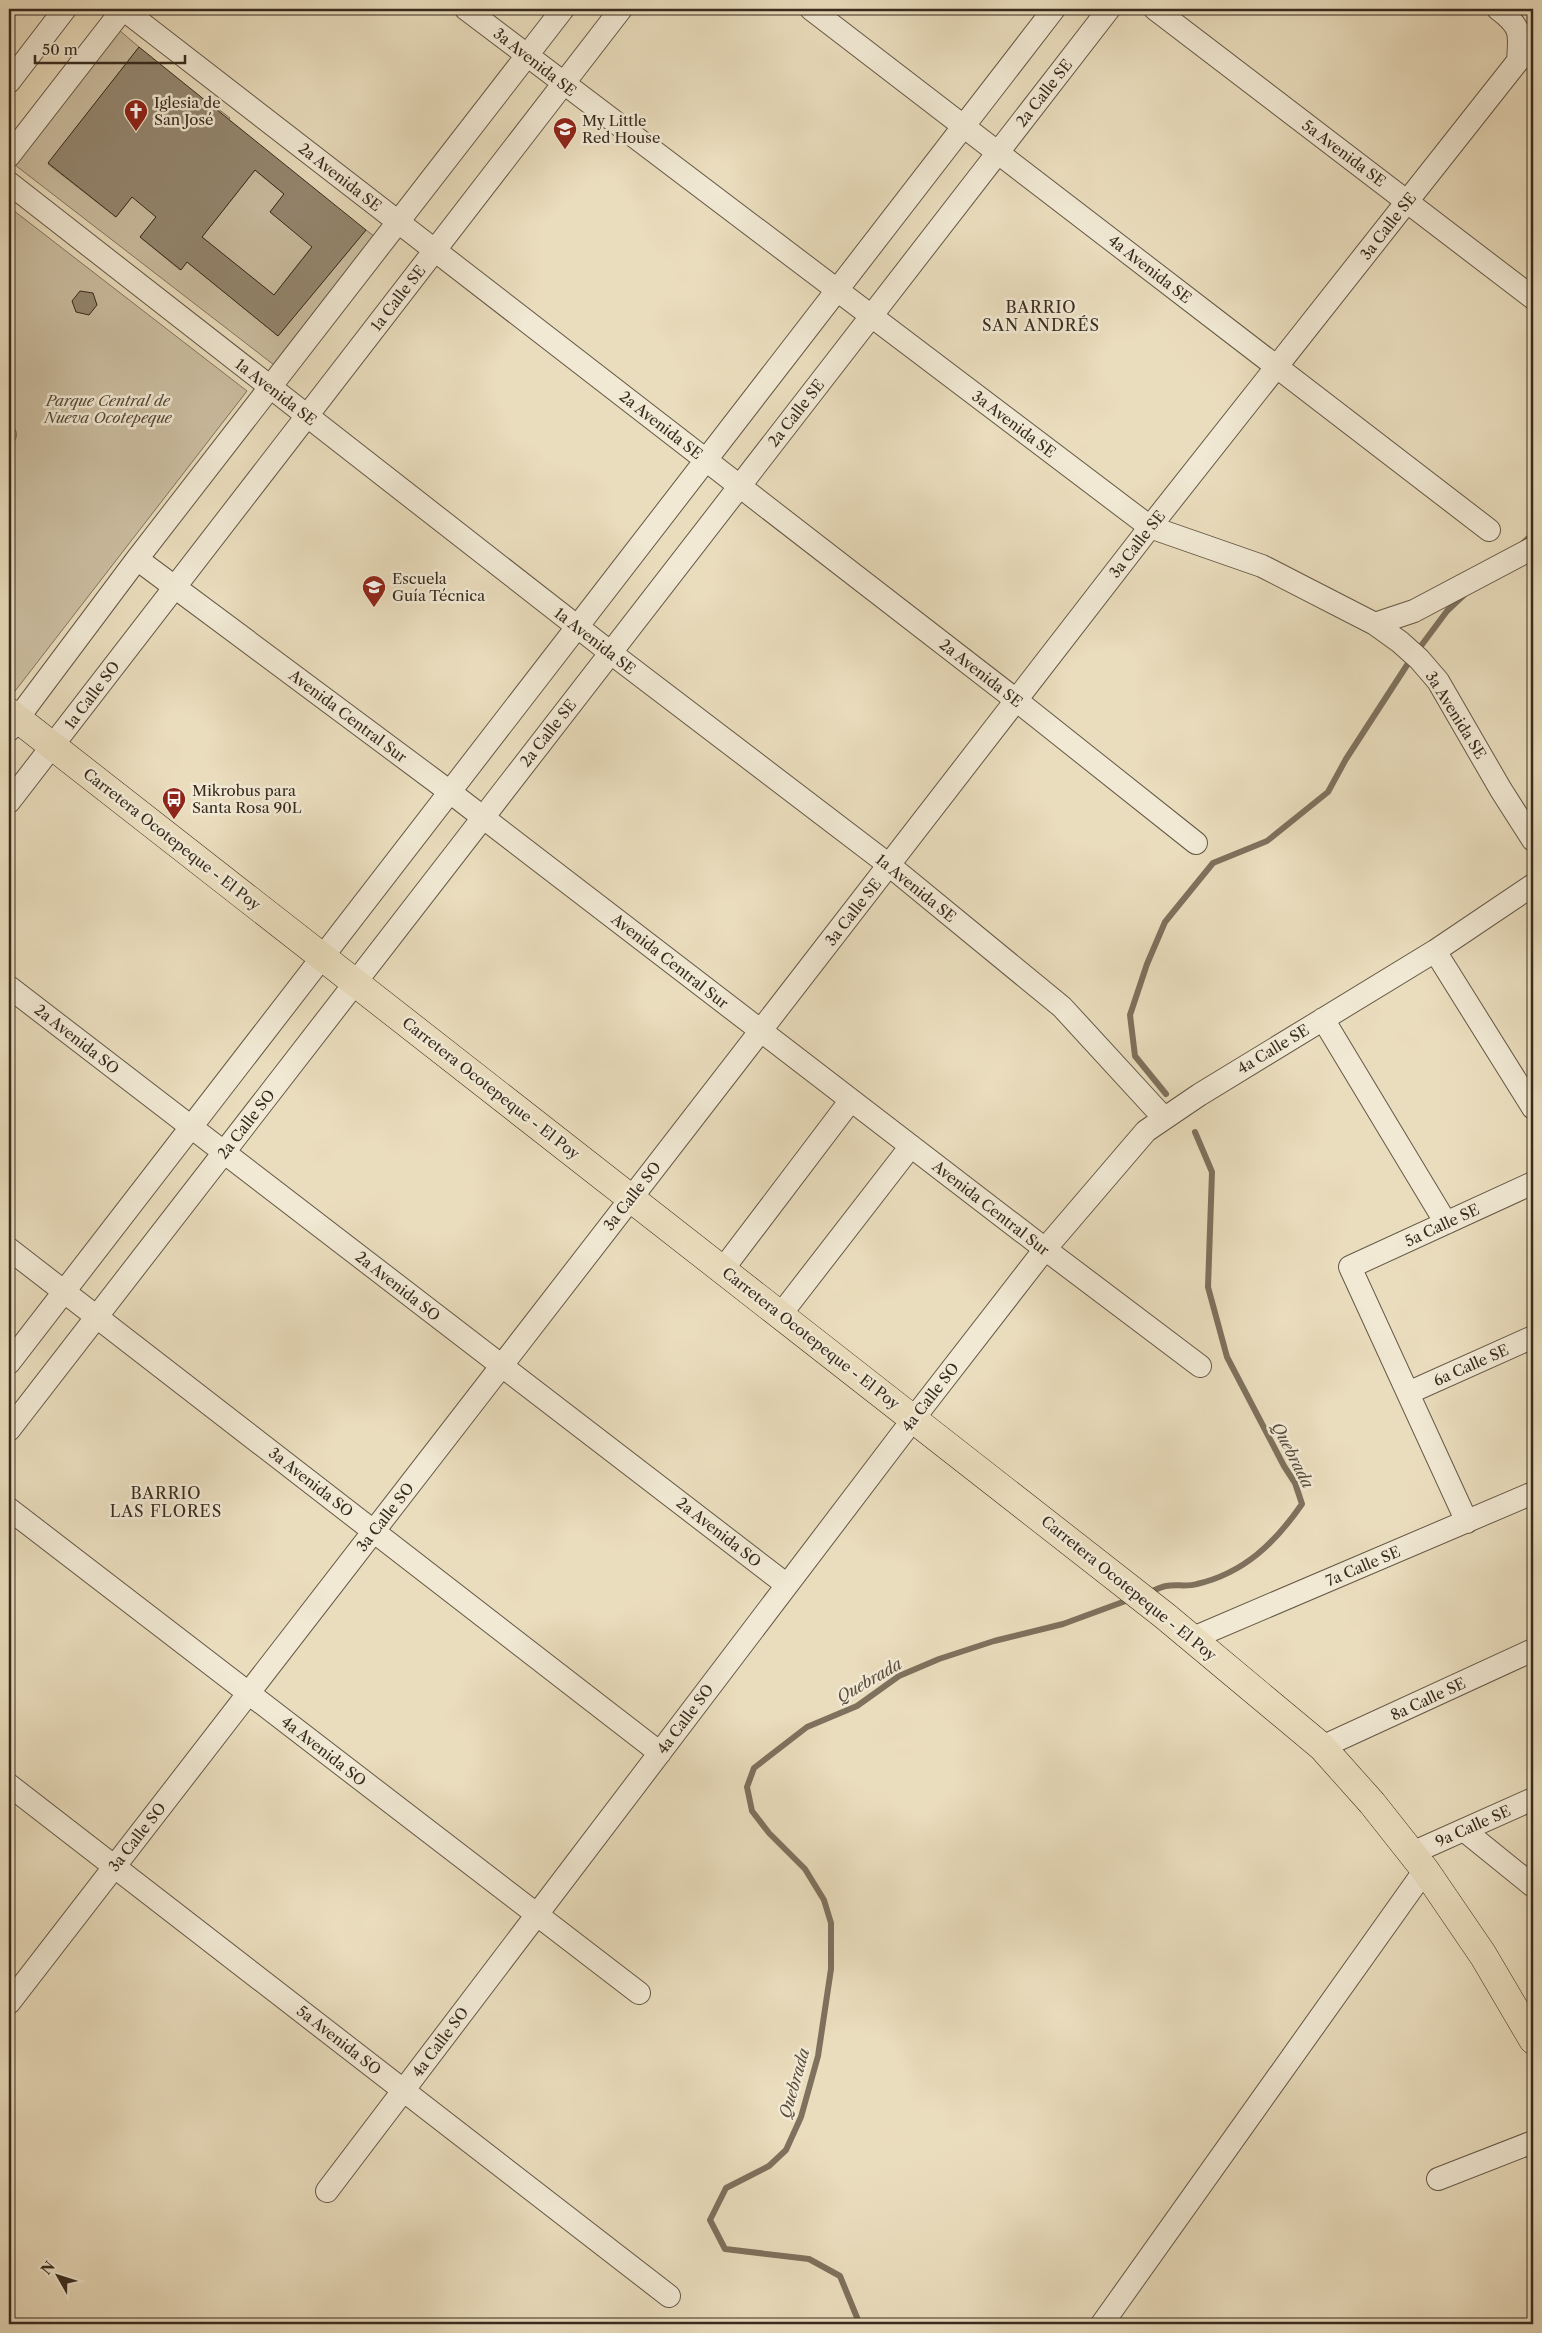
<svg xmlns="http://www.w3.org/2000/svg" width="1542" height="2333" viewBox="0 0 1542 2333" font-family="'Libre Caslon Text',serif">
<style>
.green{fill:#ccbfa2;stroke:#827560}
.water{fill:#ada087;stroke:#7e715d}
.lines{fill:none;stroke-linecap:round;stroke-linejoin:round}
.stream{stroke:#7e715d;stroke-width:6}
.building{fill:#958871;stroke:#382b1e;fill-rule:evenodd}
.street-casing{stroke:#645846;stroke-width:24}
.primary-casing{stroke:#382b1e;stroke-width:29}
.street{stroke:#f1e9d4;stroke-width:22}
.primary{stroke:#eaddbd;stroke-width:28}
.labels{text-anchor:middle;dominant-baseline:central;stroke-width:5;stroke-linejoin:round;paint-order:stroke}
.street-label{font-size:15px;fill:#382b1e;stroke:#f1e9d4}
.poi-label{font-size:15px;fill:#382b1e;stroke:#f1e9d4;text-anchor:start}
.park-label{font-size:15px;font-style:italic;fill:#564938;stroke:#f1e9d4}
.neighbourhood-label{font-size:16px;letter-spacing:1px;fill:#382b1e;stroke:#f1e9d4}
.water-label{font-size:16px;font-style:italic;fill:#5b4e3e;stroke:#f1e9d4}
</style>
<rect width="100%" height="100%" fill="#eaddbd"/>
<filter id="stains"><feTurbulence type="fractalNoise" baseFrequency=".004" numOctaves="4"/><feColorMatrix values="0 0 0 0 .2 0 0 0 0 .09 0 0 0 0 .02 0 0 0 .5 -.17"/></filter>
<radialGradient id="worn" r=".72"><stop offset=".6" stop-color="#630" stop-opacity="0"/><stop offset="1" stop-color="#630" stop-opacity=".3"/></radialGradient>
<path class="green" d="M119,30L139,47L48,164L116,217L209,102L230,118L152,213L156,217L140,237L180,270L187,262L278,336L366,230L374,236L274,365L15,165Z
M255,170L284,194L270,212L301,237L325,230L274,295L202,237Z
M9,207L247,391L12,695L9,693Z"/>
<path class="water" d="M9,424C19,429 19,440 9,446Z"/>
<g class="lines">
<path class="stream" d="M1523,543L1533,534
M1166,1094L1135,1056L1130,1015L1147,964L1165,922L1213,863L1267,841L1328,792L1346,759L1409,662L1447,611L1465,594
M1147,1593C1153,1591 1160,1587 1166,1586C1176,1584 1187,1587 1197,1584C1244,1573 1275,1543 1302,1504L1295,1483L1284,1466L1227,1357L1208,1287L1212,1172L1195,1132
M856,2324L858,2320L840,2276L809,2259L725,2249L710,2220L726,2188L769,2166L786,2150L801,2117L818,2056L831,1969V1923L824,1900L805,1869L769,1833L752,1811L747,1787L754,1768L807,1727L857,1706L899,1676L939,1659L994,1641L1063,1624L1131,1599"/>
</g>
<path class="building" d="M139,47L366,230L278,336L187,262L181,270L140,237L156,217L132,197L116,217L48,163ZM255,170L284,194L270,212L312,247L274,295L202,237Z
M80,291L93,293L97,305L89,315L76,312L72,301Z"/>
<g class="lines">
<g class="street-casing">
<path id="street" d="M123,9L1016,700L1196,843
M466,9L1150,527L1262,566L1375,624L1400,642L1419,659L1438,681L1501,790L1533,840
M811,9L1489,530
M1155,9L1533,298
M9,82L65,9
M9,156L123,9
M9,183L611,653L889,865L1062,1007L1164,1118
M137,559L450,792L1045,1249L1200,1366
M1375,624L1414,611L1533,548
M9,730L137,559L563,9
M9,802L621,9
M1435,951L1533,1108
M9,987L787,1585
M1323,1019L1446,1223
M9,1249L660,1753
M723,1269L851,1100
M781,1314L911,1146
M9,1363L1054,9
M1408,1393L1533,1337
M9,1430L1109,9
M9,1509L639,1993
M1467,1522L1350,1267L1533,1183
M1193,1638L1533,1493
M1322,1747L1533,1650
M9,1785L669,2296
M1465,1831L1533,1886
M1412,1853L1533,1799
M9,2003L1150,527L1518,61C1520,33 1522,27 1498,9
M1438,2179L1533,2142
M327,2191L914,1418L1045,1249L1146,1131L1199,1095L1435,951L1533,885
M1102,2324L1425,1870"/>
</g>
<g class="primary-casing">
<path id="primary" d="M9,712L1165,1616L1322,1747L1372,1803L1425,1870L1483,1955L1533,2040"/>
</g>
<use href="#street" class="street"/>
<use href="#primary" class="primary"/>
</g>
<defs>
<g id="church-pin" transform="scale(1.25)"><path d="M0 17L-7.5 6A9.5 9.5 0 1 1 7.5 6Z" fill="#8f2418" stroke="#f1e9d4"/><path d="M-1.2-6h2.4v3.5h3.3v2.4h-3.3V6h-2.4V-.1h-3.3v-2.4h3.3Z" fill="#fff"/></g>
<g id="school-pin" transform="scale(1.25)"><path d="M0 17L-7.5 6A9.5 9.5 0 1 1 7.5 6Z" fill="#8f2418" stroke="#f1e9d4"/><path d="M0-5L7-2L0 1L-7-2ZM-4 1L0 2.5L4 1V4Q0 6-4 4Z" fill="#fff"/></g>
<g id="bus-pin" transform="scale(1.25)"><path d="M0 17L-7.5 6A9.5 9.5 0 1 1 7.5 6Z" fill="#8f2418" stroke="#f1e9d4"/><path d="M-5-6H5V4H4V6H2V4H-2V6H-4V4H-5ZM-3.5-4V0h7V-4ZM-3.5 1.2v1.5H-2V1.2ZM2 1.2v1.5H3.5V1.2Z" fill="#fff"/></g>
</defs>
<g fill-rule="evenodd">
<use href="#church-pin" x="136" y="111"/>
<use href="#school-pin" x="565" y="129"/>
<use href="#school-pin" x="374" y="587"/>
<use href="#bus-pin" x="174" y="799"/>
</g>
<g class="labels">
<g class="street-label">
<text transform="translate(535 62) rotate(38)">3a Avenida SE</text>
<text transform="translate(1044 93) rotate(-52)">2a Calle SE</text>
<text transform="translate(1344 153) rotate(37)">5a Avenida SE</text>
<text transform="translate(340 177) rotate(38)">2a Avenida SE</text>
<text transform="translate(1388 226) rotate(-52)">3a Calle SE</text>
<text transform="translate(1150 269) rotate(38)">4a Avenida SE</text>
<text transform="translate(398 298) rotate(-52)">1a Calle SE</text>
<text transform="translate(276 392) rotate(38)">1a Avenida SE</text>
<text transform="translate(796 413) rotate(-52)">2a Calle SE</text>
<text transform="translate(1014 424) rotate(37)">3a Avenida SE</text>
<text transform="translate(661 425) rotate(38)">2a Avenida SE</text>
<text transform="translate(1137 544) rotate(-52)">3a Calle SE</text>
<text transform="translate(595 641) rotate(38)">1a Avenida SE</text>
<text transform="translate(981 673) rotate(38)">2a Avenida SE</text>
<text transform="translate(92 695) rotate(-53)">1a Calle SO</text>
<text transform="translate(1456 715) rotate(58)">3a Avenida SE</text>
<text transform="translate(348 716) rotate(37)">Avenida Central Sur</text>
<text transform="translate(548 733) rotate(-52)">2a Calle SE</text>
<text transform="translate(172 839) rotate(38)">Carretera Ocotepeque - El Poy</text>
<text transform="translate(916 888) rotate(39)">1a Avenida SE</text>
<text transform="translate(853 912) rotate(-52)">3a Calle SE</text>
<text transform="translate(670 961) rotate(38)">Avenida Central Sur</text>
<text transform="translate(77 1039) rotate(38)">2a Avenida SO</text>
<text transform="translate(1273 1049) rotate(-31)">4a Calle SE</text>
<text transform="translate(491 1088) rotate(38)">Carretera Ocotepeque - El Poy</text>
<text transform="translate(246 1124) rotate(-52)">2a Calle SO</text>
<text transform="translate(632 1196) rotate(-52)">3a Calle SO</text>
<text transform="translate(991 1208) rotate(38)">Avenida Central Sur</text>
<text transform="translate(1442 1225) rotate(-25)">5a Calle SE</text>
<text transform="translate(398 1286) rotate(38)">2a Avenida SO</text>
<text transform="translate(811 1338) rotate(38)">Carretera Ocotepeque - El Poy</text>
<text transform="translate(1471 1365) rotate(-24)">6a Calle SE</text>
<text transform="translate(930 1397) rotate(-52)">4a Calle SO</text>
<text transform="translate(311 1482) rotate(38)">3a Avenida SO</text>
<text transform="translate(385 1517) rotate(-52)">3a Calle SO</text>
<text transform="translate(719 1532) rotate(38)">2a Avenida SO</text>
<text transform="translate(1363 1566) rotate(-23)">7a Calle SE</text>
<text transform="translate(1129 1588) rotate(39)">Carretera Ocotepeque - El Poy</text>
<text transform="translate(1428 1699) rotate(-25)">8a Calle SE</text>
<text transform="translate(685 1719) rotate(-53)">4a Calle SO</text>
<text transform="translate(324 1751) rotate(38)">4a Avenida SO</text>
<text transform="translate(1473 1826) rotate(-24)">9a Calle SE</text>
<text transform="translate(137 1837) rotate(-52)">3a Calle SO</text>
<text transform="translate(339 2040) rotate(38)">5a Avenida SO</text>
<text transform="translate(440 2042) rotate(-53)">4a Calle SO</text>
</g>
<g class="poi-label">
<text x="154" y="102">Iglesia de<tspan x="154" dy="17">San José</tspan></text>
<text x="582" y="120">My Little<tspan x="582" dy="17">Red House</tspan></text>
<text x="392" y="578">Escuela<tspan x="392" dy="17">Guía Técnica</tspan></text>
<text x="192" y="790">Mikrobus para<tspan x="192" dy="17">Santa Rosa 90L</tspan></text>
</g>
<g class="park-label">
<text x="108" y="400">Parque Central de<tspan x="108" dy="17">Nueva Ocotepeque</tspan></text>
</g>
<g class="neighbourhood-label">
<text x="1041" y="307">BARRIO<tspan x="1041" dy="18">SAN ANDRÉS</tspan></text>
<text x="166" y="1493">BARRIO<tspan x="166" dy="18">LAS FLORES</tspan></text>
</g>
<g class="water-label">
<text transform="translate(1293 1455) rotate(63)">Quebrada</text>
<text transform="translate(869 1680) rotate(-30)">Quebrada</text>
<text transform="translate(794 2083) rotate(-74)">Quebrada</text>
</g>
</g>
<rect width="1542" height="2333" fill="none" stroke="#eaddbd" stroke-width="30"/>
<rect x="10" y="10" width="1522" height="2313" fill="none" stroke="#382b1e" stroke-width="2.5"/>
<rect x="15" y="15" width="1512" height="2303" fill="none" stroke="#382b1e"/>
<g transform="translate(58 2276) rotate(309)" stroke="#f1e9d4" stroke-width="4" paint-order="stroke">
<path d="M0-4L9 19L0 12L-9 19Z" fill="#382b1e"/>
<text y="-8" font-size="14" font-weight="bold" text-anchor="middle" fill="#382b1e">N</text>
</g>
<path d="M35 55v8h150v-8" fill="none" stroke="#382b1e" stroke-width="2.5"/>
<text x="42" y="55" font-size="15" fill="#382b1e" stroke="#f1e9d4" stroke-width="4" paint-order="stroke">50 m</text>
<rect width="100%" height="100%" filter="url(#stains)"/>
<rect width="100%" height="100%" fill="url(#worn)"/>
</svg>
